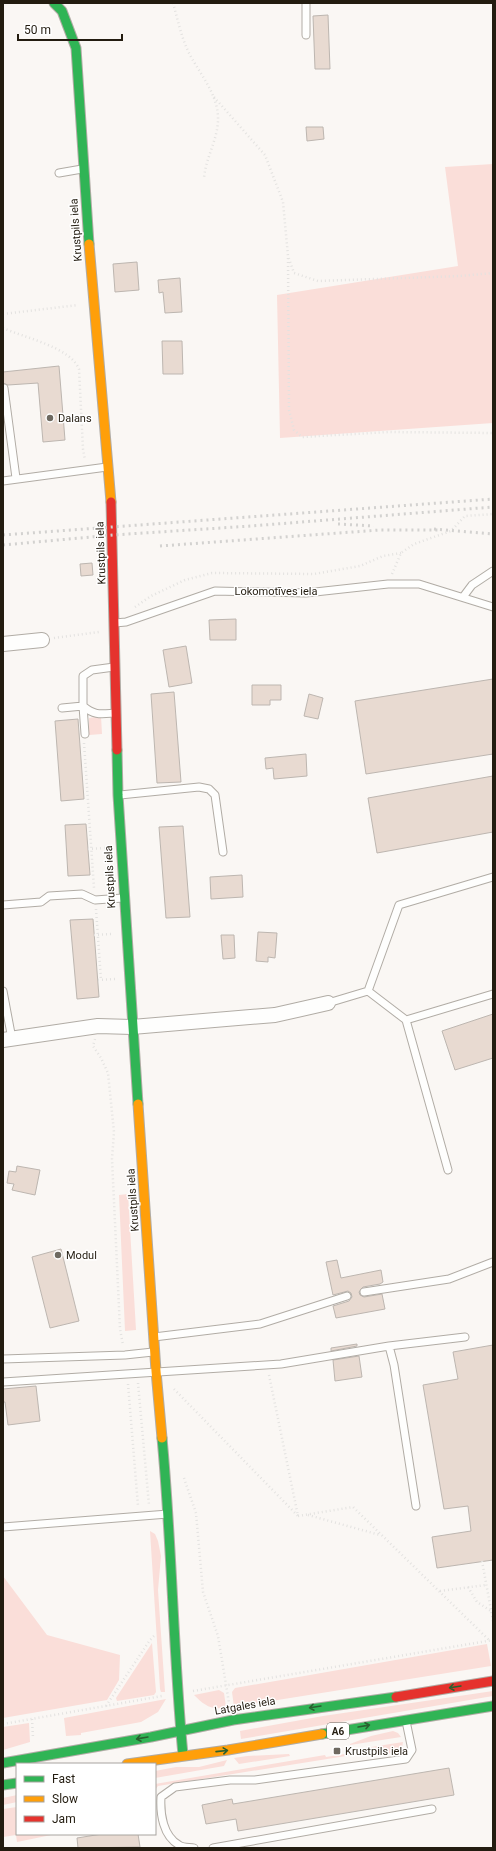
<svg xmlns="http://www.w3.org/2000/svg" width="496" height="1851" viewBox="0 0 496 1851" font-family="Roboto,sans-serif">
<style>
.green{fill:#faded9}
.building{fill:#e8dad1;stroke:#bdb6b0}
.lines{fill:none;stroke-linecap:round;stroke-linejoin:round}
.lane-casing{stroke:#b1aca5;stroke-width:9}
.street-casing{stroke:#b1aca5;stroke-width:16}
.fast-casing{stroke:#b1aca5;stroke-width:11}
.slow-casing{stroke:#b1aca5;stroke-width:11}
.jam-casing{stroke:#b1aca5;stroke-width:11}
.path{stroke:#e3e2e0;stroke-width:2.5;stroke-dasharray:1 3;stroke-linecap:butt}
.lane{stroke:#fefefd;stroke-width:7}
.street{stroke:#fefefd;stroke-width:14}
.fast{stroke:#30b455;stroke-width:9}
.slow{stroke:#ff9f0a;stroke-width:9}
.jam{stroke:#e5322d;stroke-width:9}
.rail{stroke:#d3d2d0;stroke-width:3;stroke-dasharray:2 4;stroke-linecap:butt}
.oneway{stroke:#29602f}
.poi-dot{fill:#6e6960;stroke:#fff;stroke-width:1.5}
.labels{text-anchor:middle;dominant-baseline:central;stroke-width:3;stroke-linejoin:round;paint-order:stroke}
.shield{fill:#fff;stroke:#656058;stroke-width:1}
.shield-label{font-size:10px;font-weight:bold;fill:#231c10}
.street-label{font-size:11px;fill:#231c10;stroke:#fff}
.poi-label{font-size:11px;fill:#231c10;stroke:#fff;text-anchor:start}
</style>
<rect width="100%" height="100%" fill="#faf7f4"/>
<path class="green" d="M493,164V423L280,438L277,295L458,266L445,167Z
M101,716L102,734L89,735V718Z
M128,1194L136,1330L125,1331L119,1195Z
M150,1531L155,1534L158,1541L161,1556L158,1590L165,1692H161L160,1689Z
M3,1576L47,1635L120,1655L119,1680L107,1700L3,1718Z
M152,1643L156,1692L154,1695L117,1701L116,1698Z
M487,1644L491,1666L234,1707L232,1692L235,1688Z
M219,1690L224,1693L226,1707C212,1711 204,1705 194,1695Z
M493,1691V1696L241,1739L240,1731L323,1716Z
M166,1699L158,1712L141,1722L81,1733V1735L66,1736L64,1718Z
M29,1723L30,1742L3,1750V1727Z
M393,1731L398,1733L401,1737L350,1745V1744L371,1736Z
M403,1742L402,1748C393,1755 387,1754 377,1751L158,1786L155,1790V1784L325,1755L326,1757L345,1754L346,1751Z
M289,1754L290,1756L239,1764L234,1758L247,1756Z
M227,1760L224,1766L155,1778V1771L176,1767H199Z
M17,1795V1802L3,1805V1798Z
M17,1807V1834H56L17,1842L16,1835L3,1837V1809Z"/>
<path class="building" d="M328,15L330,69H315L313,16Z
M306,127H323L324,139L307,141Z
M137,262L139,290L115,292L113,264Z
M180,278L182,312L165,313L163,292L159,293L158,280Z
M162,341H182L183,374H163Z
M59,366L65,440L43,442L38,383L8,385L3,383V372Z
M92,563L93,575L81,576L80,564Z
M236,619V640H210L209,620Z
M186,646L192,683L169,687L163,650Z
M493,679V754L366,774L355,701Z
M252,685H281V700H270V705H252Z
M174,692L181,782L157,783L151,694Z
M309,694L323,698L318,719L304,716Z
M78,719L84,799L61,801L55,721Z
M306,754L307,776L274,779L273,768L266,769L265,758Z
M493,776V832L377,853L368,798Z
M86,824L90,875L68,876L65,825Z
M183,826L190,917L166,918L159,827Z
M242,875L243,897L211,899L210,877Z
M93,919L99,997L77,999L70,920Z
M258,932L277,933L275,958L268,957V962L256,961Z
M221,935H234L235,958L223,959Z
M493,1014V1058L455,1070L442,1031Z
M17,1166L40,1170L35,1195L12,1190L14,1184L7,1183L9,1171L16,1172Z
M61,1249L79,1321L50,1328L32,1257Z
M337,1260L341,1278L381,1270L383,1282L380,1284L363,1287L359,1292L360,1295L364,1297L382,1294L385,1309L336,1318L333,1306L349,1301L352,1297L351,1293L348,1291L333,1295L326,1262Z
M357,1344V1346L331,1351V1348Z
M493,1345V1560L437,1568L432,1537L471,1531L468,1506L444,1509L423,1385L458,1379L453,1352Z
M359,1356L362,1377L335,1381L333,1360Z
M36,1386L40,1421L8,1425L5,1402H3V1389Z
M449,1768L454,1795L238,1831L236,1819L206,1824L202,1805L232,1799L233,1804Z
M102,1834H138L140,1847L78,1848L77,1838Z"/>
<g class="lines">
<g class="lane-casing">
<path id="lane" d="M306,3V35
M59,173L82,169
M4,388L16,478
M3,481L107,467
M463,597L472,585L493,571
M115,623L126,622L215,591L306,593L388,584H419L493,607
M114,667L92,670L83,676V706C95,716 101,714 115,713
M62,708L83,706L85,734
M120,795L199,787L209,789L215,795L223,852
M3,905L41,902L49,896L82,894L95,900L123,898
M3,991L12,1039
M368,991L399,905L493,877
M328,1003L368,991L406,1020L493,994
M406,1020L448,1170
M364,1292L449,1279L493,1262
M154,1337L260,1324L347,1296
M389,1346L465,1337
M3,1359L125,1355L153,1352
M3,1382L281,1364L389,1346L394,1365L416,1506
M3,1527L168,1514
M194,1848C190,1847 183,1848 179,1845C163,1836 160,1814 161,1797L175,1787L230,1780H255L406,1759L412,1750L406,1721
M213,1848L432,1809"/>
</g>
<g class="street-casing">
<path id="street" d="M3,644L42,640
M3,1040L98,1026L132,1027L275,1015L328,1003"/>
</g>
<g class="fast-casing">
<path id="fast" d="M54,3L62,11L76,48L89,244
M117,750L118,795L138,1104
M162,1438C172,1544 173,1650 183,1755
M322,1734L493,1706
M3,1763L151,1737L233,1720L396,1697
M3,1785L17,1783"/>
</g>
<g class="slow-casing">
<path id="slow" d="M89,244L111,502
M138,1104L156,1371L162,1438
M127,1764L228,1750L322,1734"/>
</g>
<g class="jam-casing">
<path id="jam" d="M111,502L117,750
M396,1697L493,1681"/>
</g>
<path class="path" d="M173,3C177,17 180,31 185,44C194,68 216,88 218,116C219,138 206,156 204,178
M214,97L265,155L283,202L288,256L294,273L318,281L460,276L493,273
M288,258L289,410L294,430L302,437L389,432L493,433
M3,314L78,305
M3,328C25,338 70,347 79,369L83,449L85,460
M392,574L401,553L414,544L451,531L465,516L493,514
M135,607L151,596L185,580L212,573L314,574L360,566L383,556L401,553
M54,638L99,632
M84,743L94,888
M88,849L105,848
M96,909L101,980
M94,935L112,934
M98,980L115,979
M95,1039L93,1046L101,1058L108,1073L114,1132L112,1159L120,1329L123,1345
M269,1375L298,1516L353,1507L490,1641
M138,1383L149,1505
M128,1384L138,1506
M174,1389L298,1516
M184,1478L196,1513L203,1592L218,1636L229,1703
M308,1515L380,1535
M482,1561L493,1621
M468,1587L477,1602L491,1611
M440,1591L486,1585
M193,1691L493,1640
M106,1706L150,1640L154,1636
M32,1719L33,1738
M3,1724L162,1696"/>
<use href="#lane" class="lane"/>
<use href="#street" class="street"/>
<use href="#fast" class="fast"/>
<use href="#slow" class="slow"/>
<use href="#jam" class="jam"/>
<path class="rail" d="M338,524L374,526
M434,529L493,534
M3,535L493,499
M3,545L113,535L251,526L493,507
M160,546L380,530H439"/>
</g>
<defs><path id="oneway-shaft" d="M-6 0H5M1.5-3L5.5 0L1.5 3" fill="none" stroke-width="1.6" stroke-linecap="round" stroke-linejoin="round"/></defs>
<g class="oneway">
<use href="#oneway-shaft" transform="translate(455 1687) rotate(171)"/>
<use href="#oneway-shaft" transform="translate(315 1707) rotate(171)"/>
<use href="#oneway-shaft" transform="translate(364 1726) rotate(-10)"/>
<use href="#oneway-shaft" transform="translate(142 1738) rotate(170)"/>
<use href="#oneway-shaft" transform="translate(222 1751) rotate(-6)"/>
</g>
<g class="poi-dot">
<circle cx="50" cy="418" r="4"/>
<circle cx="58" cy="1255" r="4"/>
<rect x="333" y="1747" width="8" height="8" rx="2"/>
</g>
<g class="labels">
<rect class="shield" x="327" y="1723" width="22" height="16" rx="3"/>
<g class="shield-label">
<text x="338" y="1731">A6</text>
</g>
<g class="street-label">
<text transform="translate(76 230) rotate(-94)">Krustpils iela</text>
<text transform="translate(101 553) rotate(-92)">Krustpils iela</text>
<text x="276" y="591">Lokomotīves iela</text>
<text transform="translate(110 877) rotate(-93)">Krustpils iela</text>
<text transform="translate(133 1200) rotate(-94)">Krustpils iela</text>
<text transform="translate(245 1706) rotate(-10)">Latgales iela</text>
</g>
<g class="poi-label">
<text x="58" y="418">Dalans</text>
<text x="66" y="1255">Modul</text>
<text x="345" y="1751">Krustpils iela</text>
</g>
</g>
<rect width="496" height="1851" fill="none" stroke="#231c10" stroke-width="8"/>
<rect x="16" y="1763" width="140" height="72" fill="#ffffff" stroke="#a7a49f"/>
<rect x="24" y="1776" width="20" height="6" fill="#30b455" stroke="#a7a49f"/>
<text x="52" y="1783" font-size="12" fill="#231c10">Fast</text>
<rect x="24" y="1796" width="20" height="6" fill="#ff9f0a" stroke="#a7a49f"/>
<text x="52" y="1803" font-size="12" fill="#231c10">Slow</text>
<rect x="24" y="1816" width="20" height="6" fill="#e5322d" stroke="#a7a49f"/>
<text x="52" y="1823" font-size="12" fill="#231c10">Jam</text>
<path d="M18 34v6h104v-6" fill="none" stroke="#231c10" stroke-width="2"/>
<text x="24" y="34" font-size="12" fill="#231c10" stroke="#ffffff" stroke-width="3" paint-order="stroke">50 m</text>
</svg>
